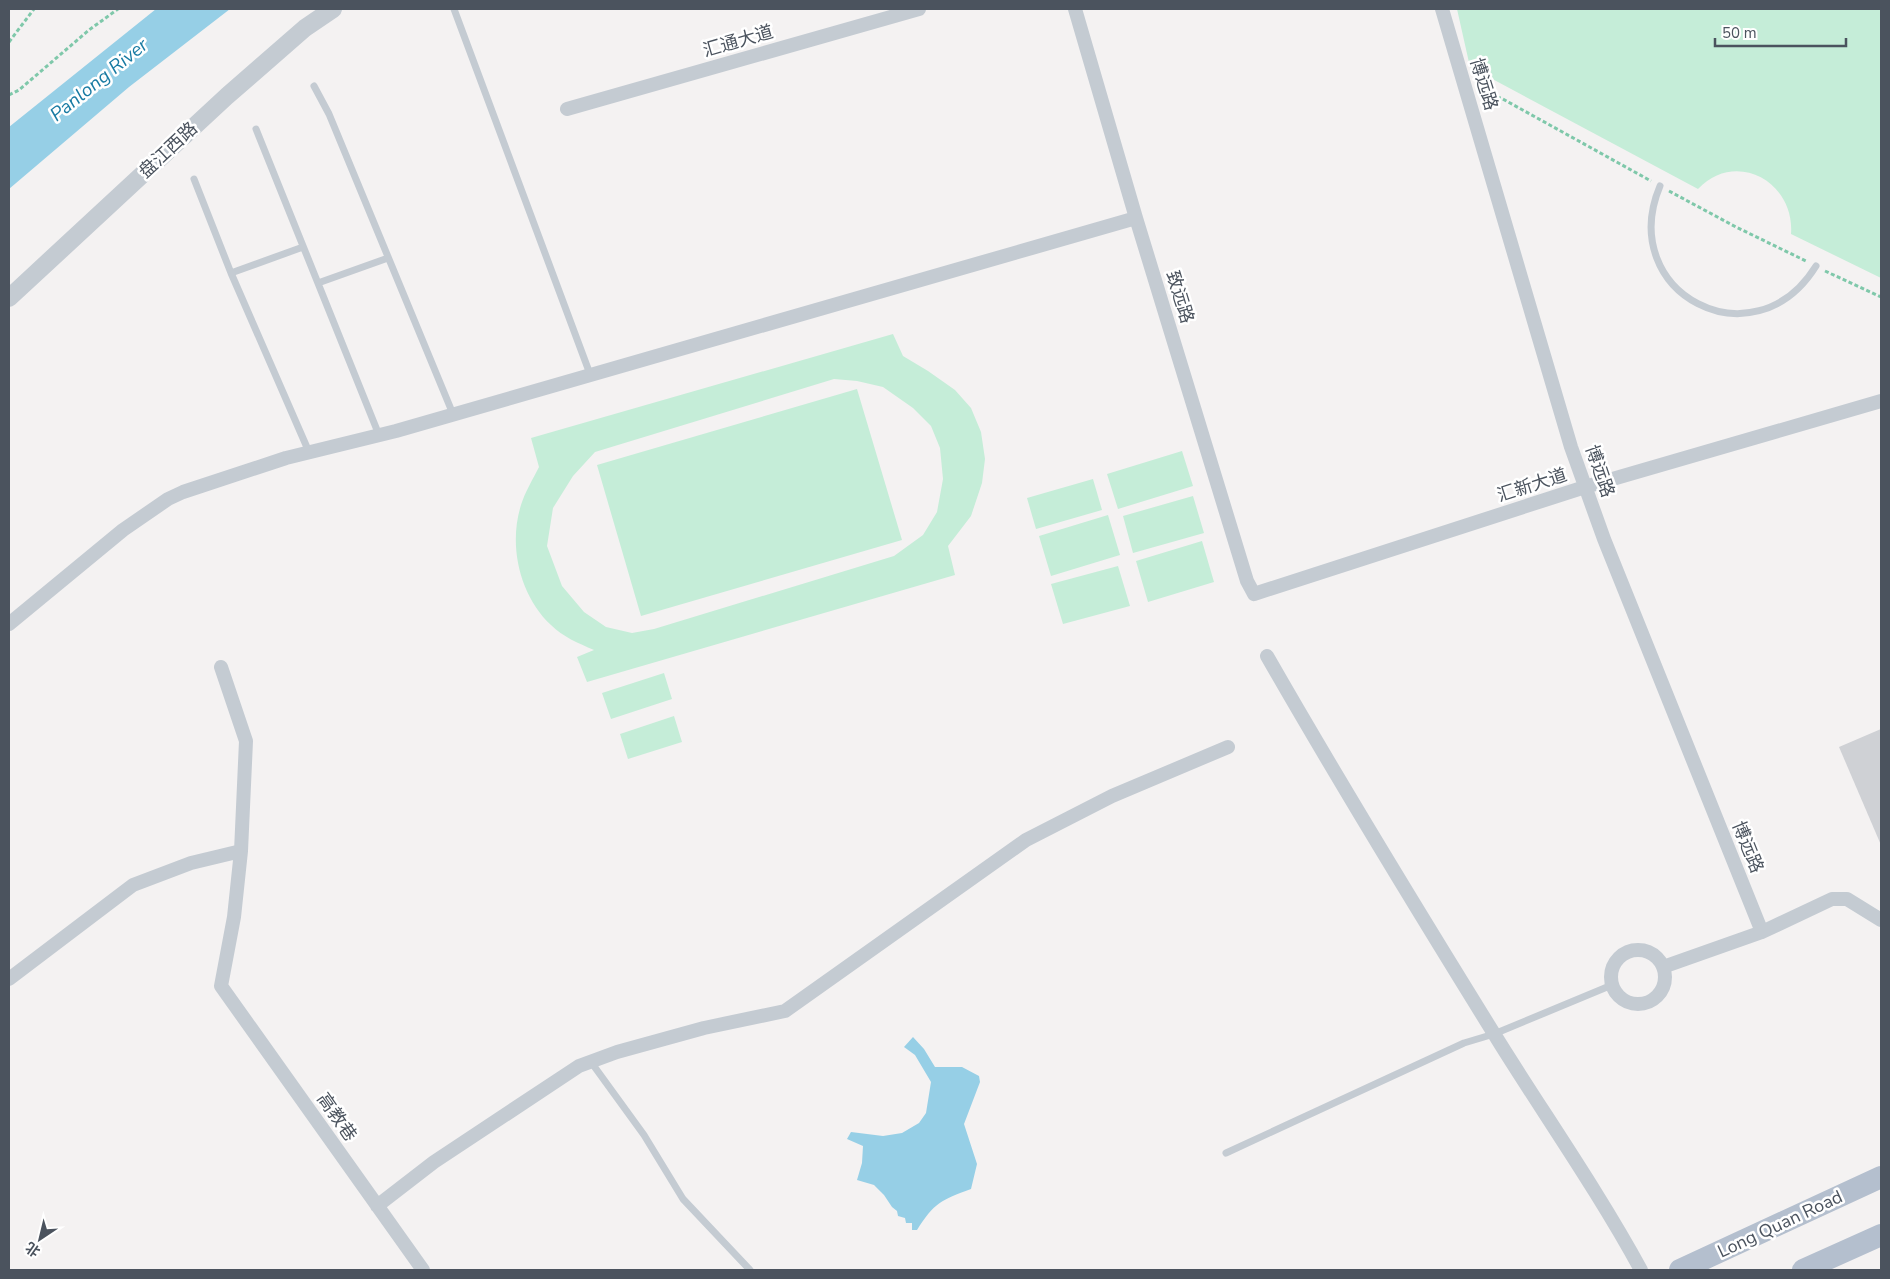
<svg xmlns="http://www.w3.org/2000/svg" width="1890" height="1279" viewBox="0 0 1890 1279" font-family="'Nunito Sans','Noto Sans SC',sans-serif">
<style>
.green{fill:#c5edd8;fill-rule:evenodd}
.water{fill:#96cfe6}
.building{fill:#cfd1d5}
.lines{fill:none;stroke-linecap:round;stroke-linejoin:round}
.path{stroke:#7fc8aa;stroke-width:3;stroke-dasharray:4 2.5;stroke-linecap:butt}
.service{stroke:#c4cbd2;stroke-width:7}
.minor{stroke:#c4cbd2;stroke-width:14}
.tertiary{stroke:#c4cbd2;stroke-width:18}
.primary{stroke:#b4bfce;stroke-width:22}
.labels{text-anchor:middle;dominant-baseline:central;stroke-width:5;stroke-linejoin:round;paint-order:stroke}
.street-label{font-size:18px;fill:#4b535e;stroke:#fff}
.water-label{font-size:19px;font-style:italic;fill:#187ba3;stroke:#fff}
</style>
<rect width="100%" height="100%" fill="#f4f2f2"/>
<path class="green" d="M1457,9H1881V278L1791,234C1795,182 1736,149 1698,189L1470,67Z
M893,334L903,356L928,371L955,390L971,408L981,432L985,459L982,483L971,516L948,546L955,575L587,682L577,657L594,650C578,643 563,637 551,625C520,596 508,546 521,505C525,492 533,479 539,467L531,438ZM834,379L857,381L883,387L913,408L931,426L940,448L943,479L937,512L923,535L894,556L654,629L632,633L606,627L584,612L562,586L547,546L553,508L573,476L595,452Z
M857,389L902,540L641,616L597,465Z
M1182,451L1193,486L1118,509L1107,474Z
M1093,479L1102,510L1036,529L1027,498Z
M1193,496L1204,533L1133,553L1123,516Z
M1108,515L1120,555L1051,576L1039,536Z
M1202,541L1214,582L1148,602L1136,561Z
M1118,566L1130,606L1063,624L1051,584Z
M664,673L672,699L611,719L602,693Z
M674,716L682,742L628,759L620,734Z"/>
<path class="water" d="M156,9H230L129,87L9,189V127Z
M913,1037L924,1049L935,1067H962L979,1076L980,1082L964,1124L977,1164L971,1189C941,1200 934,1203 917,1230H912V1223H906L905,1218L898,1216L897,1211L892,1207L884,1195L874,1185L857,1180L862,1163L863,1146L847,1139L851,1132L883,1136L902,1133L919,1123L926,1113L931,1082L915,1055L904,1047Z"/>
<path class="building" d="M1881,729V845L1839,747Z"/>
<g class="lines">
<path class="path" d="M9,42L34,9
M9,95L19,90L89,30L118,9
M1484,95L1501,98L1651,181
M1669,191L1736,227L1806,261
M1825,271L1881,297"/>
<path class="service" d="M454,9L590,374
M314,86L329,114L453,414
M256,129L379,435
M194,179L231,273L309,452
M1660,186C1615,293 1754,366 1816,266
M231,273L303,247
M318,283L388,258
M591,1062L644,1135L683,1199L750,1270
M1226,1153L1464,1043L1494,1034L1612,985"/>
<path class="minor" d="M1075,9L1136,218L1247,581L1254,594L1585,487L1881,401
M1442,9L1571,447L1604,539L1762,932
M567,109L919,9
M9,624L123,530L168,499L183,492L286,458L396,431L1136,218
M1267,656C1342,787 1421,916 1501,1045C1548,1120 1599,1193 1641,1270
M221,667L246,741L241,851L234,917L221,986L423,1270
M1611 977a27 27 0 1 1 54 0a27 27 0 1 1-54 0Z
M1663,967L1762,932L1832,899H1847L1881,920
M9,979L133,885L191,863L241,851
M377,1206L434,1162L579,1066L617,1052L704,1028L785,1011L1026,840L1112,796L1228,747"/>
<path class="tertiary" d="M9,298L227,96L305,28L333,9"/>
<path class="primary" d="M1680,1270L1881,1177
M1803,1270L1881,1235"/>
</g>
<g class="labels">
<g class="street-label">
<text transform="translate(738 41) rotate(-16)">汇通大道</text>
<text transform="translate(1484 84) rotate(73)">博远路</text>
<text transform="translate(168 150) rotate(-43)">盘江西路</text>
<text transform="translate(1180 297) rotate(73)">致远路</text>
<text transform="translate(1600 471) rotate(71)">博远路</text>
<text transform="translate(1532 485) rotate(-18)">汇新大道</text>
<text transform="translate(1748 847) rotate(68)">博远路</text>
<text transform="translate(337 1117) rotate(55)">高教巷</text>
<text transform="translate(1780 1224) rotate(-25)">Long Quan Road</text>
</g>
<g class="water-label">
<text transform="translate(99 80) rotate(-39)">Panlong River</text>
</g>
</g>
<rect width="1890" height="1279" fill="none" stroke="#4b535e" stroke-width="20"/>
<g transform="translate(40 1239) rotate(215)" stroke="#ffffff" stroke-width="4" paint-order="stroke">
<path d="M0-4L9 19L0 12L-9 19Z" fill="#4b535e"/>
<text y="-8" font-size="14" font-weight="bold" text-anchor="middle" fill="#4b535e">北</text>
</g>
<path d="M1715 38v8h131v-8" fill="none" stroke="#4b535e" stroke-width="2.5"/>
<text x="1722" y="38" font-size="15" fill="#4b535e" stroke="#ffffff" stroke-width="4" paint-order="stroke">50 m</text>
</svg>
